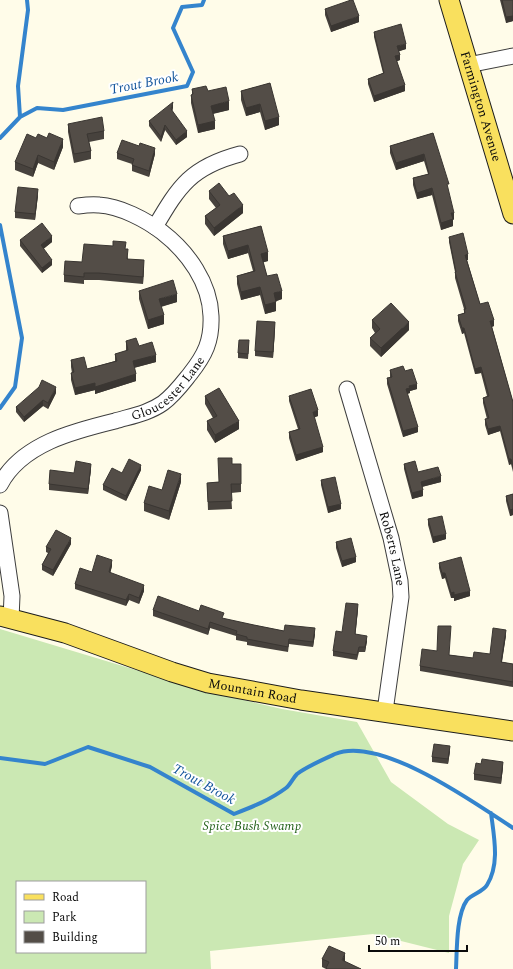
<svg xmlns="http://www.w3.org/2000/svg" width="513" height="969" viewBox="0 0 513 969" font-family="Spectral,serif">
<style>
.green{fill:#cbe8b3;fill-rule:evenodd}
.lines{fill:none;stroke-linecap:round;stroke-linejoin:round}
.stream{stroke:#3484cd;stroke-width:4}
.minor-casing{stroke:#3e3e3e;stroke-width:17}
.major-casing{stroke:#1c1c1c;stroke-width:21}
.minor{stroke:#fff;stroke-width:15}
.major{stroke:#f9e05e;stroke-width:19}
.wall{fill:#47423d}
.shaded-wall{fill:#3a3632}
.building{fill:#534d47;stroke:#3a3632}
.labels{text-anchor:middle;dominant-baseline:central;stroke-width:4;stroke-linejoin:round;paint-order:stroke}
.street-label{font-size:13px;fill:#0b0b0b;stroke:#fff}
.park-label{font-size:13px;font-style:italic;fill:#25621c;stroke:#fff}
.water-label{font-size:14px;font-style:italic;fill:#15569c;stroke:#fff}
</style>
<rect width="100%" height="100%" fill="#fffce9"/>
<path class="green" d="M0,629L209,692L282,709L357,722L391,782L448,824L479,840L463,864L449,916V953L373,934L210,951L211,969H0ZM17,882H145V952H17Z"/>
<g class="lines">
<path class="stream" d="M20,117L37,108L63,110L187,86L193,72L173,28L182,7L202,5L204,0
M0,138L20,117L18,86L28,10L27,0
M0,225L22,338L15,387L0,408
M0,758L45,764L88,747L150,767L234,814C252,807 270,800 286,788C290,785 293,778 297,774C306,767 324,759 335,754C380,735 475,803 513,828
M456,969C457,951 456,915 467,900C472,894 483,892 487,885C500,864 494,837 491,813"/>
<g class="minor-casing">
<g id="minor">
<path d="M468,65L513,56"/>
<path d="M155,227C179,186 191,167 240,154"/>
<path id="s1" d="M347,389L391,538L400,581L401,597L385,711"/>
<path id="s2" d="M0,485C21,444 74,431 115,421C132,416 149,413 163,403C174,395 182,384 190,374C205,355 212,341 211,316C210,283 188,252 162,232C146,220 120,206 99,205C92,204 85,205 78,206"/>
<path d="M0,513L12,596L11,619"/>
</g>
</g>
<g class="major-casing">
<g id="major">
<path id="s3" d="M449,0L513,214"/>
<path id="s4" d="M0,616L65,633L172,672L208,683L301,700L513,731"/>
</g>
</g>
<use href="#minor" class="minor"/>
<use href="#major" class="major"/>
</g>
<path class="wall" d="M500,0H513V21L506,23Z
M325,9L359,22L331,32L325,15Z
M374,32L406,49L399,51L400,60L397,61L405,91L374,102L368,84V79L383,73L374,37Z
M270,83L279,125L265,130L260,112L246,116L241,100V91Z
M192,89L208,91L229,110L213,114L215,129L198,133L191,103V95H192Z
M173,108L172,111L187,137L176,145L165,130L161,142L149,126V121Z
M68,124L104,131V139L89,142L91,151V159L74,163L68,132Z
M433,133L448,191L454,219L453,220V226L441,230L432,195L417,199L413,185V178L428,174L424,161L396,170L390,153V146Z
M36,138H47L63,147L54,170L38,163L33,177L15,170V162Z
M117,153L155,154L149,177L132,171V164L117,159Z
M209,191L243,213L214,236L205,224V216L216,208L209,199Z
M38,195L35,220L15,218V212Z
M261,226L268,261L263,262L267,276L282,299L276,301V311L265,314L260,295L241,300L237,284V276L253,271L248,253L228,259L223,244V236Z
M449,237L468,260H467L480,304L494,326L492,327L513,402V472L511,464L509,465L500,431L488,435L485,425V419H487L483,403V398L487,396L481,373L475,374L464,333L462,334L458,321V315L464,313V309L455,278V272L449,242Z
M20,240L52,242L43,249L52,265L42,273L20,246Z
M126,249L128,259L144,267L143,284L99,280H84V284L64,282V275L82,262Z
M139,291L177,302L161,307L164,324L148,329L139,299Z
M372,320L409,330L381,357L370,346V338L375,333L372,328Z
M275,328L273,358L255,356V351Z
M126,341L139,346L156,362L134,368L136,381L95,394V390L75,395L71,380V373H72L71,367V360L87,369L115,361V354L126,351Z
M249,346L248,359L238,358V353Z
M390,370L405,371L417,389L410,391V393L407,394L418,432L403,437L387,384V378H390Z
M56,393L48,409L43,406L24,422L16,412V407Z
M205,396L239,429L215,443L207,430V421L213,418L205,404Z
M289,396L318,416L314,417L323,452L296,461L289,438V432L298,429L289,401Z
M232,464H241V492L231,493L232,509L208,510L207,483L219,482Z
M404,464L418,472L441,482L422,487L423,496L412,499L404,469Z
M91,469L88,494L49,490V484L74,473Z
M141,470L126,501L103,490V485L122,473Z
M321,480L341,509L328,513L321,485Z
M181,482L169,520L144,511V503L162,490Z
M513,494V515L510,516L506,501V496Z
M428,519L446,539L433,543L428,525Z
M336,542L356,562L342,567L336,548Z
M71,544L53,576L42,570V565L48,553L46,552V547Z
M439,563L470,596L454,601V598H451L445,578L442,579L439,568Z
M112,566L110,573L144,591L139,604L129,600L126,606L75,589V584L92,572Z
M358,609L355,634L367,641L365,652H359L357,660L333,656V651L342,632Z
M153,610L199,611L224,619L284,631L315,634L313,647L289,644L288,652L247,645V642L236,640V636L210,628L208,635L153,616Z
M506,635L502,662L513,664V687L420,671V666L437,651L450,655L473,658L490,654Z
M450,751L448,764L432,762V757Z
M503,767L501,784L474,780V774Z
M322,959L345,962L361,969H326L322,967Z"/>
<path class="shaded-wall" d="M359,16V22L331,32V26Z
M513,16V21L506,23V17Z
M406,44V49L397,52V46Z
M400,55V60L395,62V56Z
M405,85V91L374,102V96Z
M229,101V110L211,114V106Z
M173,102V108L171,115V109Z
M260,104V112L246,116V108Z
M279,117V125L265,130V121Z
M215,121V129L198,133V125Z
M165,125V130L161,142V137Z
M187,131V137L176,145V140Z
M63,139V147L54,170V162Z
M155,148V154L149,177V171Z
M424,154V161L396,170V163Z
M38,155V163L33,177V169Z
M432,188V195L417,199V193Z
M38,189V195L35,220V214Z
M243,205V213L214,236V228Z
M451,213H454V219L453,220V226L441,230V223Z
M52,236V242L41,251V245Z
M248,245V253L228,259V251Z
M268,252V261L261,263V254Z
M468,254V260H465V255Z
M52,260V265L42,273V268Z
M144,260V267L143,284V277Z
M260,287V295L241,300V292Z
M282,291V299L274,302V293Z
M177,294V302L159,307V299Z
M276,302V311L265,314V305Z
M164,315V324L148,329V320Z
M494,320V326L490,327V321Z
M275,322V328L273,358V352Z
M409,322V330L381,357V348Z
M462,328H464V333L462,334Z
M156,355V362L133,368V361Z
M481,367V373L475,374V369Z
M136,374V381L95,394V387Z
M95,383V390L75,395V388Z
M417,384V389L410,391V393L406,394V389L409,386Z
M56,387V393L48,409V403Z
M43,400V406L24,422V417Z
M318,410V416L313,418V412Z
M239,421V429L215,443V435Z
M500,426V431L488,435V429Z
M418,427V432L403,437V431Z
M323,447V452L296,461V455Z
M509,459H511V464L509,465Z
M91,464V469L88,494V489Z
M141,465V470L126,501V496Z
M181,474V482L169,520V511Z
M441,476V482L421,487V482Z
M423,490V496L412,499V493Z
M341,504V509L328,513V507Z
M513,509V515L510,516V510Z
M446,534V539L433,543V537Z
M71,538V544L53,576V570Z
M356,557V562L342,567V561Z
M112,560V566L109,578V572Z
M442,573H445V578L442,579Z
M144,585V591L139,604V598Z
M470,591V596L454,601V595Z
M454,592V598H451V593Z
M129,594V600L126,606V600Z
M358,604V609L355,639V634Z
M210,622V628L208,635V629Z
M315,628V634L313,647V642Z
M506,630V635L501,667V662Z
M367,636V641L365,652V647Z
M450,746V751L448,764V759Z
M503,762V767L501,784V778Z
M345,953V962L342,960Z"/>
<path class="building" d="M351,0H353L359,16L331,26L325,9Z
M502,0H513V16L506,17Z
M401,24L406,44L397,46L400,55L395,56L405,85L374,96L368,79L384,73L374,32Z
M270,83L279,117L265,121L260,104L246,108L241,91Z
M206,86L208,91L226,87L229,101L211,106L215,121L198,125L191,95L193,94L192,89Z
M173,102L171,109L187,131L176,140L165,125L161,137L149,121Z
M102,117L104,131L87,134L91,151L74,154L68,124Z
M49,133L63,139L54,162L38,155L33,169L15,162L27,134L36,138L38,134L47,138Z
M433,133L449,184H447L454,213H451L453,219L441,223L432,188L417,193L413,178L429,174L424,154L396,163L390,146Z
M122,140L139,146L140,143L155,148L149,171L132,165L134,159L117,153Z
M219,183L229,196L234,193L243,205L214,228L205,216L220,205L209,191Z
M18,187L38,189L35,214L15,212Z
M42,223L52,236L41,245L52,260L42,268L20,240Z
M261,226L268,252L261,254L267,276L277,274L282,291L274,293L276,302L265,305L260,287L241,292L237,276L255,271L248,245L228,251L223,236Z
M463,233L468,254L465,255L480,304L488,302L494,320L490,321L513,402V467L511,459H509L500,426L488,429L485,419L489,418L483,398L489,396L481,367L475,369L464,328H462L458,315L465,313L464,309H466L455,272H456L449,237Z
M113,241L126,242L125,249H128L127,259L144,260L143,277L99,273H84V277L64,275L65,261L82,262L84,244L113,246Z
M173,280L177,294L159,299L164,315L148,320L139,291Z
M391,303L409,322L381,348L370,338L380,329L372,320Z
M257,321L275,322L273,352L255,351Z
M136,338L139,346L152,342L156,355L133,361L136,374L95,387V383L75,388L71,373L74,372L71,360L84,357L87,369L117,361L115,354L128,350L126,341Z
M239,340H249L248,354L238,353Z
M403,366L405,371L412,369L417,384L409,386L410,388L406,389L418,427L403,431L387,378L392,377L390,370Z
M42,380L56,387L48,403L43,400L24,417L16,407L39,387Z
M219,388L239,421L215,435L207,421L217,416L205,396Z
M311,389L318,410L313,412L323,447L296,455L289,432L300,429L289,396Z
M218,458H232V464H241V484H231L232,501L208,502L207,483L219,482Z
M129,459L141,465L126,496L103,485L112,468L122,473Z
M76,461L91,464L88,489L49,484L50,470L74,473Z
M415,461L418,472L438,467L441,476L421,482L423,490L412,493L404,464Z
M168,470L181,474L169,511L144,503L149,486L162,490Z
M335,477L341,504L328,507L321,480Z
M513,494V509L510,510L506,496Z
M442,516L446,534L433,537L428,519Z
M56,530L71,538L53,570L42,565L51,549L46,547Z
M351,538L356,557L342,561L336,542Z
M97,555L112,560L109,572L144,585L139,598L129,594L126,600L75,584L80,568L92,572Z
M461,557L470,591L454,595V592L451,593L445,573H442L439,563Z
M158,596L199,611L201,605L224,613L222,618L254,625L284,631L285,625L315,628L313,642L289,639L288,647L247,639V637L236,634L237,631L210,622L208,629L153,610Z
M346,603L358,604L355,634L367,636L365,647H359L357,655L333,651L336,631L342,632Z
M438,626H451L449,655L473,658L474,652L490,654L493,628L506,630L501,662L513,664V682L420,666L422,649L437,651Z
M434,744L450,746L448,759L432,757Z
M482,759L503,762L501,778L474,774L476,763L481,764Z
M329,946L345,953L342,960L361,969H327L326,968L329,962L322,959Z"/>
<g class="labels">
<g class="street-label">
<text stroke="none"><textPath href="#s3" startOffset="111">Farmington Avenue</textPath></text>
<text stroke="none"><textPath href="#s2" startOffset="200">Gloucester Lane</textPath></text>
<text stroke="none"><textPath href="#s1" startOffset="166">Roberts Lane</textPath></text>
<text stroke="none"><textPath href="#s4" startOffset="264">Mountain Road</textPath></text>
</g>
<g class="park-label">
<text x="252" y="826">Spice Bush Swamp</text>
</g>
<g class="water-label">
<text transform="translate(144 83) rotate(-11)">Trout Brook</text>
<text transform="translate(204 784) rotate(29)">Trout Brook</text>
</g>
</g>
<rect x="16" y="881" width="130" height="72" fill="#ffffff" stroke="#9d9d9d"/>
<rect x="24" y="894" width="20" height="6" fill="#f9e05e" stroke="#9d9d9d"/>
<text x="52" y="901" font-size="12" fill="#0b0b0b">Road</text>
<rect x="24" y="911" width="20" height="12" fill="#cbe8b3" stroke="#9d9d9d"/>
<text x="52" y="921" font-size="12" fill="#0b0b0b">Park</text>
<rect x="24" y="931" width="20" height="12" fill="#534d47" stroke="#9d9d9d"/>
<text x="52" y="941" font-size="12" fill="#0b0b0b">Building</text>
<path d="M369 945v6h98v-6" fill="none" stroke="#0b0b0b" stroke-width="2"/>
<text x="375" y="945" font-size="12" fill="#0b0b0b" stroke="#ffffff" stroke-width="3" paint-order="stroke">50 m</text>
</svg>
